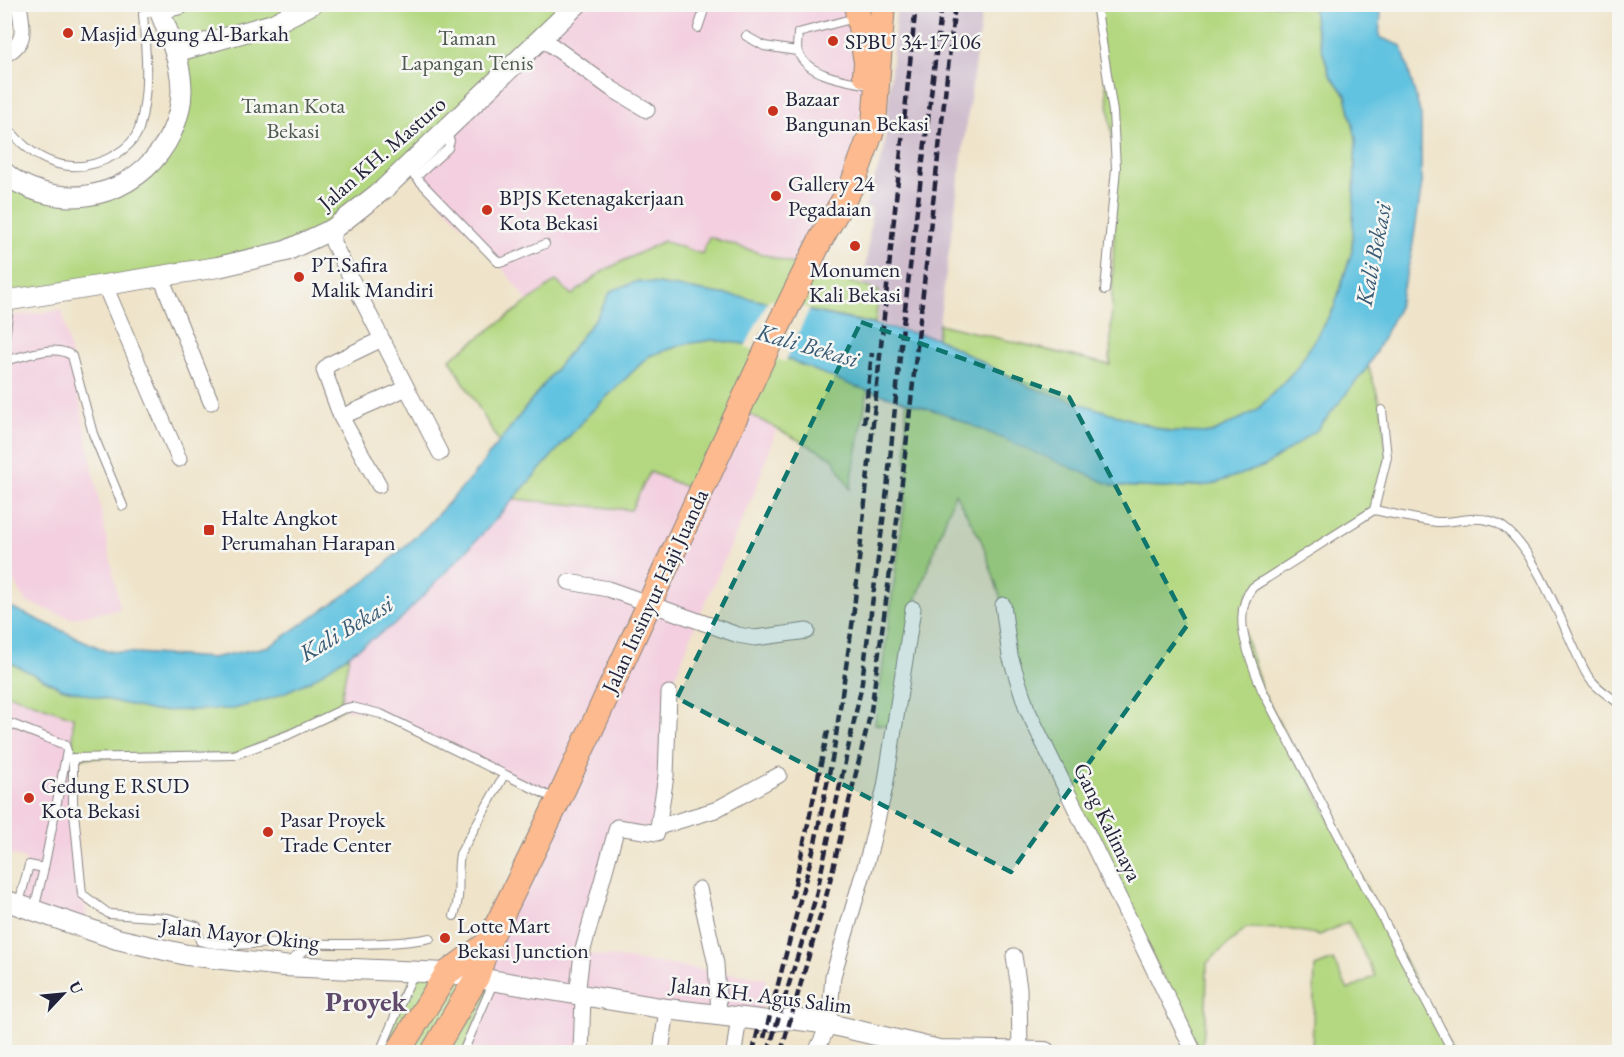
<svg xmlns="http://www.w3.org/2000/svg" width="1624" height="1057" viewBox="0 0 1624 1057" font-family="'EB Garamond',serif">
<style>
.built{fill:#f3cfdf}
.industrial{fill:#cfbdce}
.green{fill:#b4d881;stroke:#6b7d5e;stroke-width:1.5}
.water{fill:#62c3e0;stroke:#42728e;stroke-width:1.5}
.pier{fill:#efe4ca}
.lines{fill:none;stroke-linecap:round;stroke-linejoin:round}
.service-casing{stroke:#888382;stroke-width:10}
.minor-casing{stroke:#888382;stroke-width:17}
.tertiary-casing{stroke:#888382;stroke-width:22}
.primary-casing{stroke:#888382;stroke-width:26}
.service{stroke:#fff;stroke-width:8}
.minor{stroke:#fff;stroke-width:15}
.tertiary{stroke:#fff;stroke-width:20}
.primary{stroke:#fcba8e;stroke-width:24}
.rail{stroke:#22223b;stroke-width:4.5;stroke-dasharray:9 4.5;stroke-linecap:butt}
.marked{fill:#0f766e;fill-opacity:0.2;stroke:#0f766e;stroke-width:4.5;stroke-dasharray:12 8;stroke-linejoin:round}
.poi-dot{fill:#c8321e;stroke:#f6f6f2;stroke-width:2}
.labels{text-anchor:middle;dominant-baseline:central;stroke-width:5;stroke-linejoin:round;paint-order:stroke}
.poi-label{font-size:22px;fill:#22223b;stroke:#f6f6f2;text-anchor:start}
.park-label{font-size:22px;fill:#4e5950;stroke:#f6f6f2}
.street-label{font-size:22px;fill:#22223b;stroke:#f6f6f2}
.water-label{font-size:24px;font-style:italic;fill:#385a75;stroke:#f6f6f2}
.district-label{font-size:28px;font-weight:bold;fill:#604a6c;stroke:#f6f6f2}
</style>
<rect width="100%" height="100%" fill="#f6f6f2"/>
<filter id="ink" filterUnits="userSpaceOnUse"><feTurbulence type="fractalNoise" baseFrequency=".0167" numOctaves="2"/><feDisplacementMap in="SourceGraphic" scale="12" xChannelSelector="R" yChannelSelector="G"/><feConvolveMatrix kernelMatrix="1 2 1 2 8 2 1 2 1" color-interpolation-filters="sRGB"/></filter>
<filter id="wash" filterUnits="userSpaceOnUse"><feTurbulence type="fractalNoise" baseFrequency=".008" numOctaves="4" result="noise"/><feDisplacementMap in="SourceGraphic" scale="24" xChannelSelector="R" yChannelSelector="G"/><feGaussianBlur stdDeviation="1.35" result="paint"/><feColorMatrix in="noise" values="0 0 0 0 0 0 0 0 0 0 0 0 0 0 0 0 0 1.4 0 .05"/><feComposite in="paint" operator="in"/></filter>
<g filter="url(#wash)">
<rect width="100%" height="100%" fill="#efe4ca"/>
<path class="built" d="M578,5H856L864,84L859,120L845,180L807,268L709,238L702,254L603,271L571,295L556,281L528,302L496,260L416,177L445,131Z
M62,310L120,609L70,618L26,602L5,565L4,317Z
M739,409L777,427L754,494L697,621L669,693L658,827H617L583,953L766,978L761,1020L584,997L581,1052H463L477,977L558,801L381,714L343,709L341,699L349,655L399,621L513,499L631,510L650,472Z
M4,693L73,717V802L88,929L16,902L26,860L5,852Z"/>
<path class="industrial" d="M897,5H983L937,338L877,324L880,291L864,285L872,209L865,207L884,151Z"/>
<path class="green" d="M180,4H512L513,7L518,4L578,5L316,238L5,301V172L54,196L132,180L180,109L159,9Z
M1096,5H1313L1315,26L1330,75L1346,95L1356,138L1352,251L1334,308L1297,368L1256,411L1212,433L1169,432L1028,387L937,338L939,324L1110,365L1116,168Z
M709,237L879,291L875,324L747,298L638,281L611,291L598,315L499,442L450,359L556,281L572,295L603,271L663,241L702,254Z
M712,340L753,345L868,390L850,489L833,458L739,409L700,493L650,472L631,510L513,499L590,413L649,356L685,344Z
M1368,365L1382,410L1387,457L1374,510L1248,593L1243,628L1262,690L1453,1052H1312L1315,967L1333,960L1348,990L1375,976L1348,922L1320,935L1287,929L1246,928L1207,963L1206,1016L1201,1052L1027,709L1003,605L982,542L955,493L913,609L896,728L875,724L907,486L906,402L943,413L1114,486L1166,488L1209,485L1265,465Z
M349,655L341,699L343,709L234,755L73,758V717L5,693V660L61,688L95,696L312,679Z
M415,970L495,980L463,1052H380Z"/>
<path class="water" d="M1313,5H1376L1381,13L1379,37L1402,46L1421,116V190L1411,256L1397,311L1367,368L1317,430L1265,466L1210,485L1166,488L1114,486L943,413L853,386L753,345L712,340L685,344L649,356L590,413L488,528L399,621L310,681L272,698L234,709L153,711L61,688L5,660L4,604L106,651L212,658L270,646L370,578L427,526L471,478L598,315L611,291L638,281L747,298L937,338L1029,387L1169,432L1212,433L1256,411L1297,368L1334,308L1352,251L1356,138L1346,95L1330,75L1315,26Z"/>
<path class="pier" d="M769,299L810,308L785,362L745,347Z"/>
</g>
<g filter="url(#ink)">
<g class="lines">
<g class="service-casing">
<path id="service" d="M1096,4L1113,112L1116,168L1105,290
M855,18L798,33C798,39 796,47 798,52C807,75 843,80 864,84
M698,28L706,4
M746,36L764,46L797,51
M4,122C31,161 70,180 115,155C125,149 135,141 139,129C150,91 146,53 143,14L158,9
M407,168L498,262H503L545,244
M416,177L448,148L450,141L446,133
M4,346L10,300
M4,354L11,359C29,355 57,344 72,356L93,434L123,506
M1382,410L1387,457L1374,510L1253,587C1229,615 1251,660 1262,690L1453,1052
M1374,510C1395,514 1416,520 1437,522C1455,523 1474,515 1491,521C1532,532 1566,637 1586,673C1592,685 1609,696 1620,704
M4,718L9,723L65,745L67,751L44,868L29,865L19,903
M34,910L44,868
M454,916C462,893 456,876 460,854L504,775
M430,938C390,946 328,944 287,943C257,943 228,948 200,941L197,926L168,918L109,914L82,894L73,802V758L234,755L288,735L343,709L352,707L381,714L557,800
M288,962L311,946
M380,1052L413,974
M463,1052L494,981"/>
</g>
<g class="minor-casing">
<path id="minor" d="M543,39L612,89L647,110
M4,55C29,42 22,27 19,4
M333,229V243L440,453
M161,277L211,402
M105,286L179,459
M341,417L407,388
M379,485L341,417L324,370L330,364L382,339
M569,582L608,589L738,635L755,638L807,631
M1003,605L1010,656L1027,709L1194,1052
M658,827L666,776L669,693
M699,889L716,964L719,1014
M1014,956L1019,988L1020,1051
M577,996L582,953L617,827L657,833L658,827L715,810L779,775
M581,1052L583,997
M661,1052L667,1009
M734,1052L739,1016
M816,1052L829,1024L833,976L870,850L885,787L913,609"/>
</g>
<g class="tertiary-casing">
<path id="tertiary" d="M175,52L273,24L312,4
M4,172C14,182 28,188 41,192C102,210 164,173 179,111C188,76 171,41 159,9L180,4
M4,301L218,267L286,251L333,229L384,189L577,4
M4,900L117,939L187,955L283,966L447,973L667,1009L768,1021L792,1019L829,1024L939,1050L1045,1052"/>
</g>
<g class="primary-casing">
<path id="primary" d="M856,4L866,62L865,75
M398,1052L447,973L488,943
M433,1052L477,977L488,943L558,801L766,351L821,239L852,185L874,125L883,4"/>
</g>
<use href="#service" class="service"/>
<use href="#minor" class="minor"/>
<use href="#tertiary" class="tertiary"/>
<use href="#primary" class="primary"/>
<path class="rail" d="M864,424L872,353
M792,898L828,731
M764,1038L815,843L834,749L853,619L916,4
M753,1052L759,1026
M768,1052L815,900L861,689L887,490L903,325L942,4
M781,1052L827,893L871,711L901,491L955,4"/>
</g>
</g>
<path class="marked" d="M861,322L1069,397L1188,624L1011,872L677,698Z"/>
<g class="poi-dot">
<circle cx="68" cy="33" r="6"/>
<circle cx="833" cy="41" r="6"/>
<circle cx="773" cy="111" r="6"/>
<circle cx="776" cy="196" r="6"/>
<circle cx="487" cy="210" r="6"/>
<circle cx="855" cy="246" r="6"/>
<circle cx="299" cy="277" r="6"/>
<rect x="203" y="524" width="12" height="12" rx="3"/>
<circle cx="29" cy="798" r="6"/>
<circle cx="268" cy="832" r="6"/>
<circle cx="445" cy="938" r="6"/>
</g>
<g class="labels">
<g class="poi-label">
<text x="80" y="33">Masjid Agung Al-Barkah</text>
<text x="845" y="41">SPBU 34-17106</text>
<text x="785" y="98">Bazaar<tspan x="785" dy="25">Bangunan Bekasi</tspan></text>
<text x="788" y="183">Gallery 24<tspan x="788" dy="25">Pegadaian</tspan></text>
<text x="499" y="197">BPJS Ketenagakerjaan<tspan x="499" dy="25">Kota Bekasi</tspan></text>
<text x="311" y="264">PT.Safira<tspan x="311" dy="25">Malik Mandiri</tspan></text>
<text x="855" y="269" text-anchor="middle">Monumen<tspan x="855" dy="25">Kali Bekasi</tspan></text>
<text x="221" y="517">Halte Angkot<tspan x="221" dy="25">Perumahan Harapan</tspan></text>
<text x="41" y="785">Gedung E RSUD<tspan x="41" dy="25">Kota Bekasi</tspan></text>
<text x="280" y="819">Pasar Proyek<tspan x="280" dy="25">Trade Center</tspan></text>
<text x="457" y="925">Lotte Mart<tspan x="457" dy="25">Bekasi Junction</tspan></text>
</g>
<g class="park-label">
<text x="467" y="37">Taman<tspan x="467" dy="25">Lapangan Tenis</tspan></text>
<text x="293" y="105">Taman Kota<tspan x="293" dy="25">Bekasi</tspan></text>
</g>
<g class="street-label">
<text transform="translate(382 153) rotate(-41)">Jalan KH. Masturo</text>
<text transform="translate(655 591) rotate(-65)">Jalan Insinyur Haji Juanda</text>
<text transform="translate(1108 822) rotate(64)">Gang Kalimaya</text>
<text transform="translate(240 934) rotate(6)">Jalan Mayor Oking</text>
<text transform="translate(761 995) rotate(7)">Jalan KH. Agus Salim</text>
</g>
<g class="water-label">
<text transform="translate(1373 254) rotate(-79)">Kali Bekasi</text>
<text transform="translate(808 345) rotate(16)">Kali Bekasi</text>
<text transform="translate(346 628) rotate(-31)">Kali Bekasi</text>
</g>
<g class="district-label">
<text x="366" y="1001">Proyek</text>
</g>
</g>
<rect width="1624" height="1057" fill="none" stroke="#f6f6f2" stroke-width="24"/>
<g transform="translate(63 994) rotate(64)" stroke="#f6f6f2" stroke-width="4.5" paint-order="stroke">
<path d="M0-4.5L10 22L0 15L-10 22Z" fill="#22223b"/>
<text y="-9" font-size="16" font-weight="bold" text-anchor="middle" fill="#22223b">U</text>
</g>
</svg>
